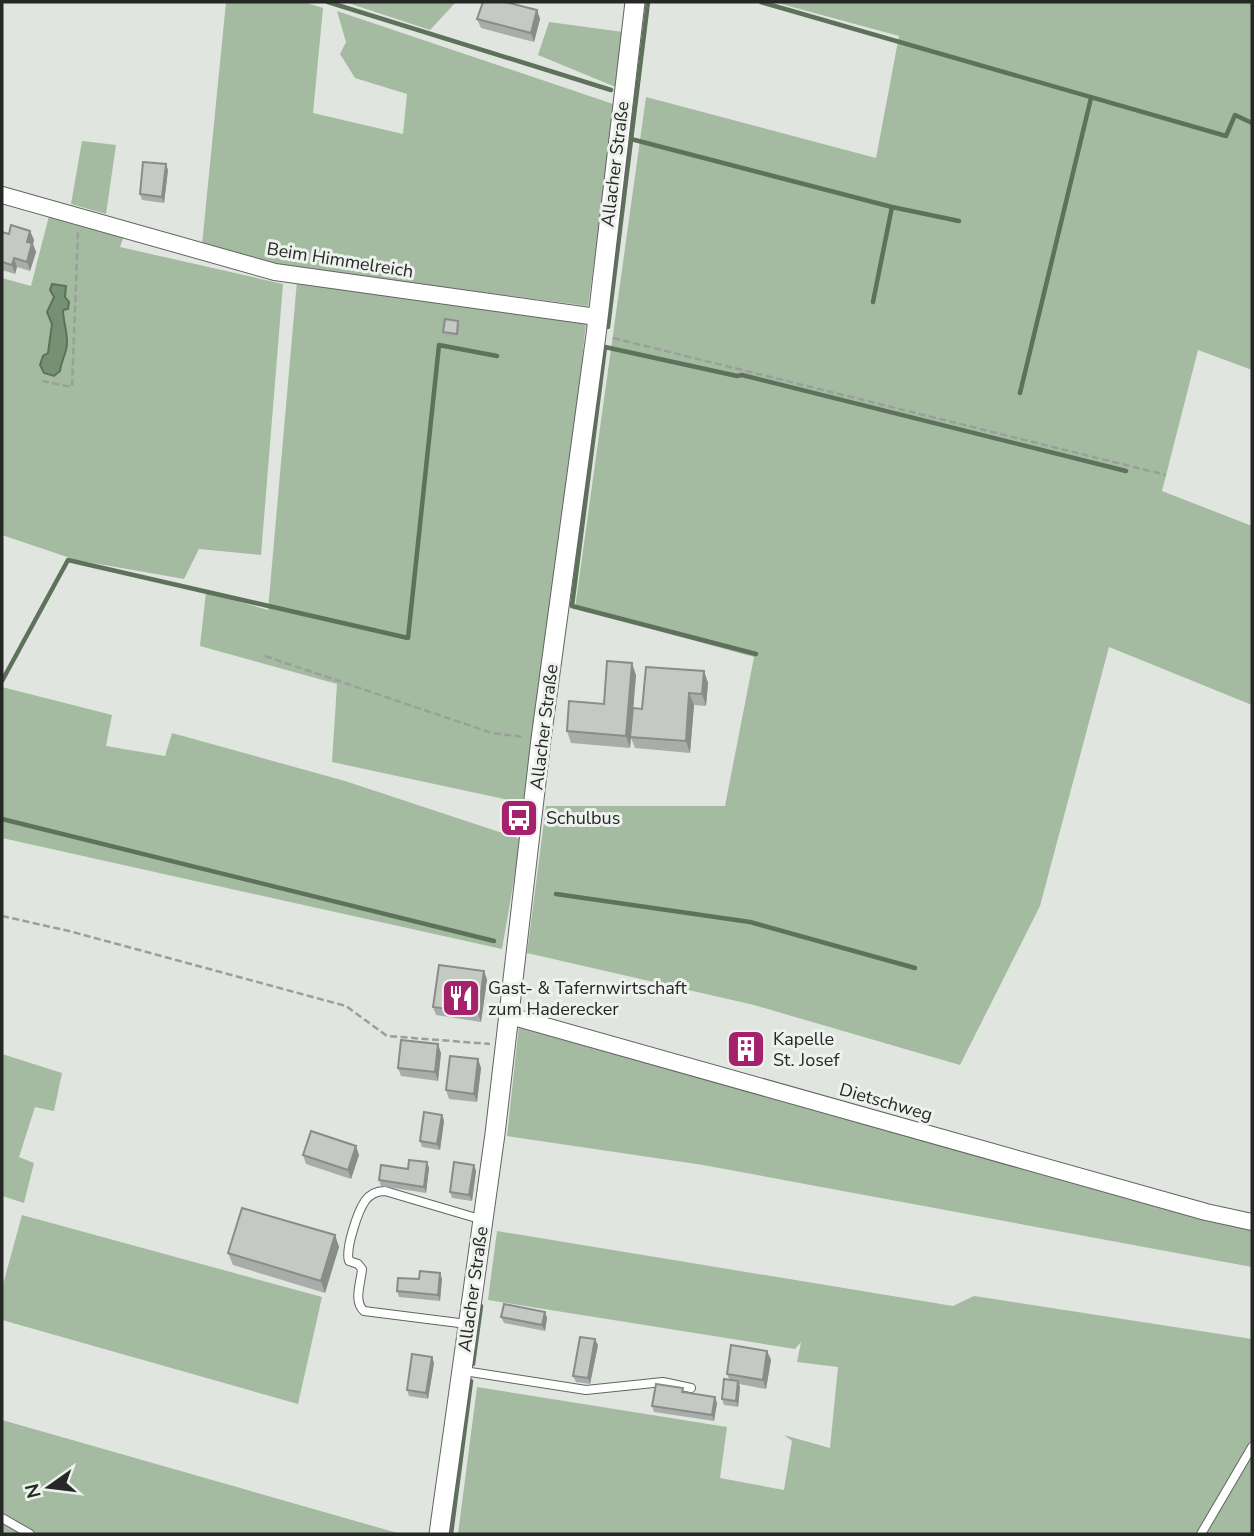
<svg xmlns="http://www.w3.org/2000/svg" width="1254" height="1536" viewBox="0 0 1254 1536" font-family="'Nunito Sans',sans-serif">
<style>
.green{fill:#a4bba1}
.water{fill:#759072;stroke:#5d715b;stroke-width:2}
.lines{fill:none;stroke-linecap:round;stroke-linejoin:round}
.stream{stroke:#5d715b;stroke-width:4.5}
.service-casing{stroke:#616561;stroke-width:10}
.minor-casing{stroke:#616561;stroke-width:18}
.tertiary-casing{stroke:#616561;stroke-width:21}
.path{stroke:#9b9f9b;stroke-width:2.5;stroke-dasharray:7 3.5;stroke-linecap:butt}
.service{stroke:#fff;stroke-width:8}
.minor{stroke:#fff;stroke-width:16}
.tertiary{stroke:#fff;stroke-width:19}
.wall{fill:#a9ada9}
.shaded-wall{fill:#898d89}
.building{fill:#c4c9c4;stroke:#898d89;stroke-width:2}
.labels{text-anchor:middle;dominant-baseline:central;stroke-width:6;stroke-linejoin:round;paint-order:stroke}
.street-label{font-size:18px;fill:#262826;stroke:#edf2ed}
.poi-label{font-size:18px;fill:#262826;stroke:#edf2ed;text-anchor:start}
</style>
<rect width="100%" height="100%" fill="#e0e5df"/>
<path class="green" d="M226,2H304L323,8L313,113L403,134L407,94L355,78L340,54L346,42L337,11L616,105L588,306L274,265L202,245Z
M345,2H456L430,30Z
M774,2H1252V370L1198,350L1162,491L1252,526V705L1109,647L1040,906L960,1065L754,1005L527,953L546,806H725L754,657L575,608L646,97L876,158L899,36Z
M549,22L623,32L618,88L538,55Z
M82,141L116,145L106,214L71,204Z
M50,212L126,230L120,247L283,284L261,555L199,549L184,579L76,560L2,535V278L31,286Z
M297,281L586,323L541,739L527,804L332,762L337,684L200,646L206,592L268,610Z
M2,687L112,715L106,746L165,756L172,733L345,781L521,839L502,949L2,838Z
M519,1025L1252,1228V1267L703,1165L507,1136Z
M2,1054L62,1073L54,1111L35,1107L19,1157L34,1163L24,1203L2,1196Z
M22,1215L322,1297L298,1404L2,1320V1288Z
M497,1231L953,1306L974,1296L1252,1339V1534H458L477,1387L727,1427L720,1478L784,1490L792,1441L784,1435L830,1448L838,1367L797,1362L801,1342L795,1349L488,1300Z
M2,1420L401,1534H2Z"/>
<path class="water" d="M52,284L66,286L65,297L69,302L68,309L63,310C63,323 70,338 66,350C64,358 61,362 60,371L54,376L44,373L40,365L43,356L48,353L52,324L47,312L54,297L50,290Z"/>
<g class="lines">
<path class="stream" d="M328,2L611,90
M761,2L1226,136L1235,115L1252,123
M631,139L892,207L959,221
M873,302L892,207
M608,327L648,2
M1020,393L1091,98
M756,654L572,606L605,347L737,376L742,375L1126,471
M2,681L68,560L408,638L439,345L497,356
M2,819L494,941
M556,894L750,922L915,968
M473,1364L481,1306
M451,1534L471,1381"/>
<g class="service-casing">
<path id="service" d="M467,1324L364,1311C353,1301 361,1283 362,1269L358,1264L349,1261C345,1249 358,1211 365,1201C370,1194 377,1191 385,1191L483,1220
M464,1371L586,1390L663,1382L691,1388
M2,1518L30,1534
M1201,1534L1252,1447"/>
</g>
<g class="minor-casing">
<path id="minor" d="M2,195L275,272L597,317
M510,1016L1206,1212L1252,1222"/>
</g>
<g class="tertiary-casing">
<path id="tertiary" d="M439,1534L495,1134L541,739L596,335L635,2"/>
</g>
<path class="path" d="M613,338L1166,475
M42,381L72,387L78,231
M265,656L492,733L524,737
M2,916L69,931L346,1006L387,1036L490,1044"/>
<use href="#service" class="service"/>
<use href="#minor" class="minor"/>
<use href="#tertiary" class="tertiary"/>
</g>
<path class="wall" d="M483,2H507L537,10L540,19L534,42L481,28L477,19Z
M168,170L164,203L142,200L140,194Z
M30,231L34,240L33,244L36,252L30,271L17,267L15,274L2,270V232L9,234Z
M460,324L458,337L444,335L443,332Z
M704,671L708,683L706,706L694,705L690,753L635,748L631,738L630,748L571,743L567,731L604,704L636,675L633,708L642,709Z
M484,971L487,980L481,1022L436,1015L433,1007Z
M752,1043L753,1046L751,1055L739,1052L738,1049Z
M441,1053L438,1081L401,1076L398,1068Z
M478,1059L481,1068L477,1102L449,1099L446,1090Z
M442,1115L444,1121L440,1150L422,1147L420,1141Z
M303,1155H359L351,1179L306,1164Z
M427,1162L429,1168L426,1193L381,1186L379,1180Z
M474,1165L476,1171L472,1201L452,1198L450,1192Z
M335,1235L339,1247L325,1293L233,1265L228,1253Z
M440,1273L442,1279L440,1301L399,1297L397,1291L419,1279Z
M545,1312L547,1318L545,1331L504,1323L501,1317Z
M598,1345L590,1384L576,1382L573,1376Z
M767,1351L771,1360L766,1389L739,1384L740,1387L738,1407L724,1405L722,1399L729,1379L727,1374Z
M432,1357L434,1363L428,1399L409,1396L407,1390Z
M685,1392L717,1403L714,1421L654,1412L652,1406Z"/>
<path class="shaded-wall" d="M537,10L540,19L534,42L531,33Z
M166,164L168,170L164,203L162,197Z
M30,231L34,240L33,244L36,252L30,271L27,262V242Z
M14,258L17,267L15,274L12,265Z
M632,663L636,675L630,748L626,736Z
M704,671L708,683L706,706L702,694Z
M689,693L694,705L690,753L686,741Z
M484,971L487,980L481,1022L478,1013Z
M438,1044L441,1053L438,1081L435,1072Z
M478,1059L481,1068L477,1102L474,1094Z
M442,1115L444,1121L440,1150L437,1144Z
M356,1146L359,1155L351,1179L348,1170Z
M427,1162L429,1168L426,1193L424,1187Z
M474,1165L476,1171L472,1201L469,1195Z
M335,1235L339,1247L325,1293L321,1281Z
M440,1273L442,1279L440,1301L438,1295Z
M545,1312L547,1318L545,1331L542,1325Z
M595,1339L598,1345L590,1384L588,1378Z
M767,1351L771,1360L766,1389L763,1380Z
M432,1357L434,1363L428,1399L426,1393Z
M738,1381L740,1387L738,1407L736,1401Z
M715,1397L717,1403L714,1421L712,1415Z"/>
<path class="building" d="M483,2H505L537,10L531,33L477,19Z
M143,162L166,164L162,197L140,194Z
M11,225L30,231L27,242L32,243L27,262L14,258L12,265L2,262V232L9,234Z
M445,319L458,321L457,334L443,332Z
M607,661L632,663L626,736L567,731L569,701L604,704Z
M646,667L704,671L702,694L689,693L686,741L630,737L633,708L642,709Z
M439,965L484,971L478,1013L433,1007Z
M740,1039L752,1043L750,1052L738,1049Z
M401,1040L438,1044L435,1072L398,1068Z
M450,1056L478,1059L474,1094L446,1090Z
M424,1112L442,1115L437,1144L420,1141Z
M311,1131L356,1146L348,1170L303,1155Z
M409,1160L427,1162L424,1187L379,1180L381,1165L408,1169Z
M454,1162L474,1165L469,1195L450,1192Z
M242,1208L335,1235L321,1281L228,1253Z
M420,1271L440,1273L438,1295L397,1291L398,1278L419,1279Z
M504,1304L545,1312L542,1325L501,1317Z
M580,1337L595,1339L588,1378L573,1376Z
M731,1345L767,1351L763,1380L727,1374Z
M412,1354L432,1357L426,1393L407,1390Z
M724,1379L738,1381L736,1401L722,1399Z
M656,1384L683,1388L682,1392L715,1397L712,1415L652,1406Z"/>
<defs>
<g id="bus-square" transform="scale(2.0125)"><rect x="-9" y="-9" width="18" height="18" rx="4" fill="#a6216c" stroke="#edf2ed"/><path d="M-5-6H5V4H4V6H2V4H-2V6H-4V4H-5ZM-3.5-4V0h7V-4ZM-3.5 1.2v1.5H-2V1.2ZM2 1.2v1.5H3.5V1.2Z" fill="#fff"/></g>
<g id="restaurant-square" transform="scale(2.0125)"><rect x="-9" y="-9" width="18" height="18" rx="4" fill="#a6216c" stroke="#edf2ed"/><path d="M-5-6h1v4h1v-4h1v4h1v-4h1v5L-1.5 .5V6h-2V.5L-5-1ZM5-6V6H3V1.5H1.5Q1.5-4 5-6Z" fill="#fff"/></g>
<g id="building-square" transform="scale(2.0125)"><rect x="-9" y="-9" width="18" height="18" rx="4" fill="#a6216c" stroke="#edf2ed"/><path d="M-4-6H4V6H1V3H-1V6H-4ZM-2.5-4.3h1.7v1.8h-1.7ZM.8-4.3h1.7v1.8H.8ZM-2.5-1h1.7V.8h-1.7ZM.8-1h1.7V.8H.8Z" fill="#fff"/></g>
</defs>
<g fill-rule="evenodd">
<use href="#bus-square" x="519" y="818"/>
<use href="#restaurant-square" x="461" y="998"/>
<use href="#building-square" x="746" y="1049"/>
</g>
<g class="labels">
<g class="street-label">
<text transform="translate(615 164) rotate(-83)">Allacher Straße</text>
<text transform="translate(340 260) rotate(9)">Beim Himmelreich</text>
<text transform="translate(544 727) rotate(-83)">Allacher Straße</text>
<text transform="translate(886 1102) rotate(16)">Dietschweg</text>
<text transform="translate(473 1289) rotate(-82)">Allacher Straße</text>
</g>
<g class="poi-label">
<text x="546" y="818">Schulbus</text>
<text x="488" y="988">Gast- &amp; Tafernwirtschaft<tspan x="488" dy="21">zum Haderecker</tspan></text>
<text x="773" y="1039">Kapelle<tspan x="773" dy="21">St. Josef</tspan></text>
</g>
</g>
<rect width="1254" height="1536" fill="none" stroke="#262826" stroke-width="7"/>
<g transform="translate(49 1487) rotate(256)" stroke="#edf2ed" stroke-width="5" paint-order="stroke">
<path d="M0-5L12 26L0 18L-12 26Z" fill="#262826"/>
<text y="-10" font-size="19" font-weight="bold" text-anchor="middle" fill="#262826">N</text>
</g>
</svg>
